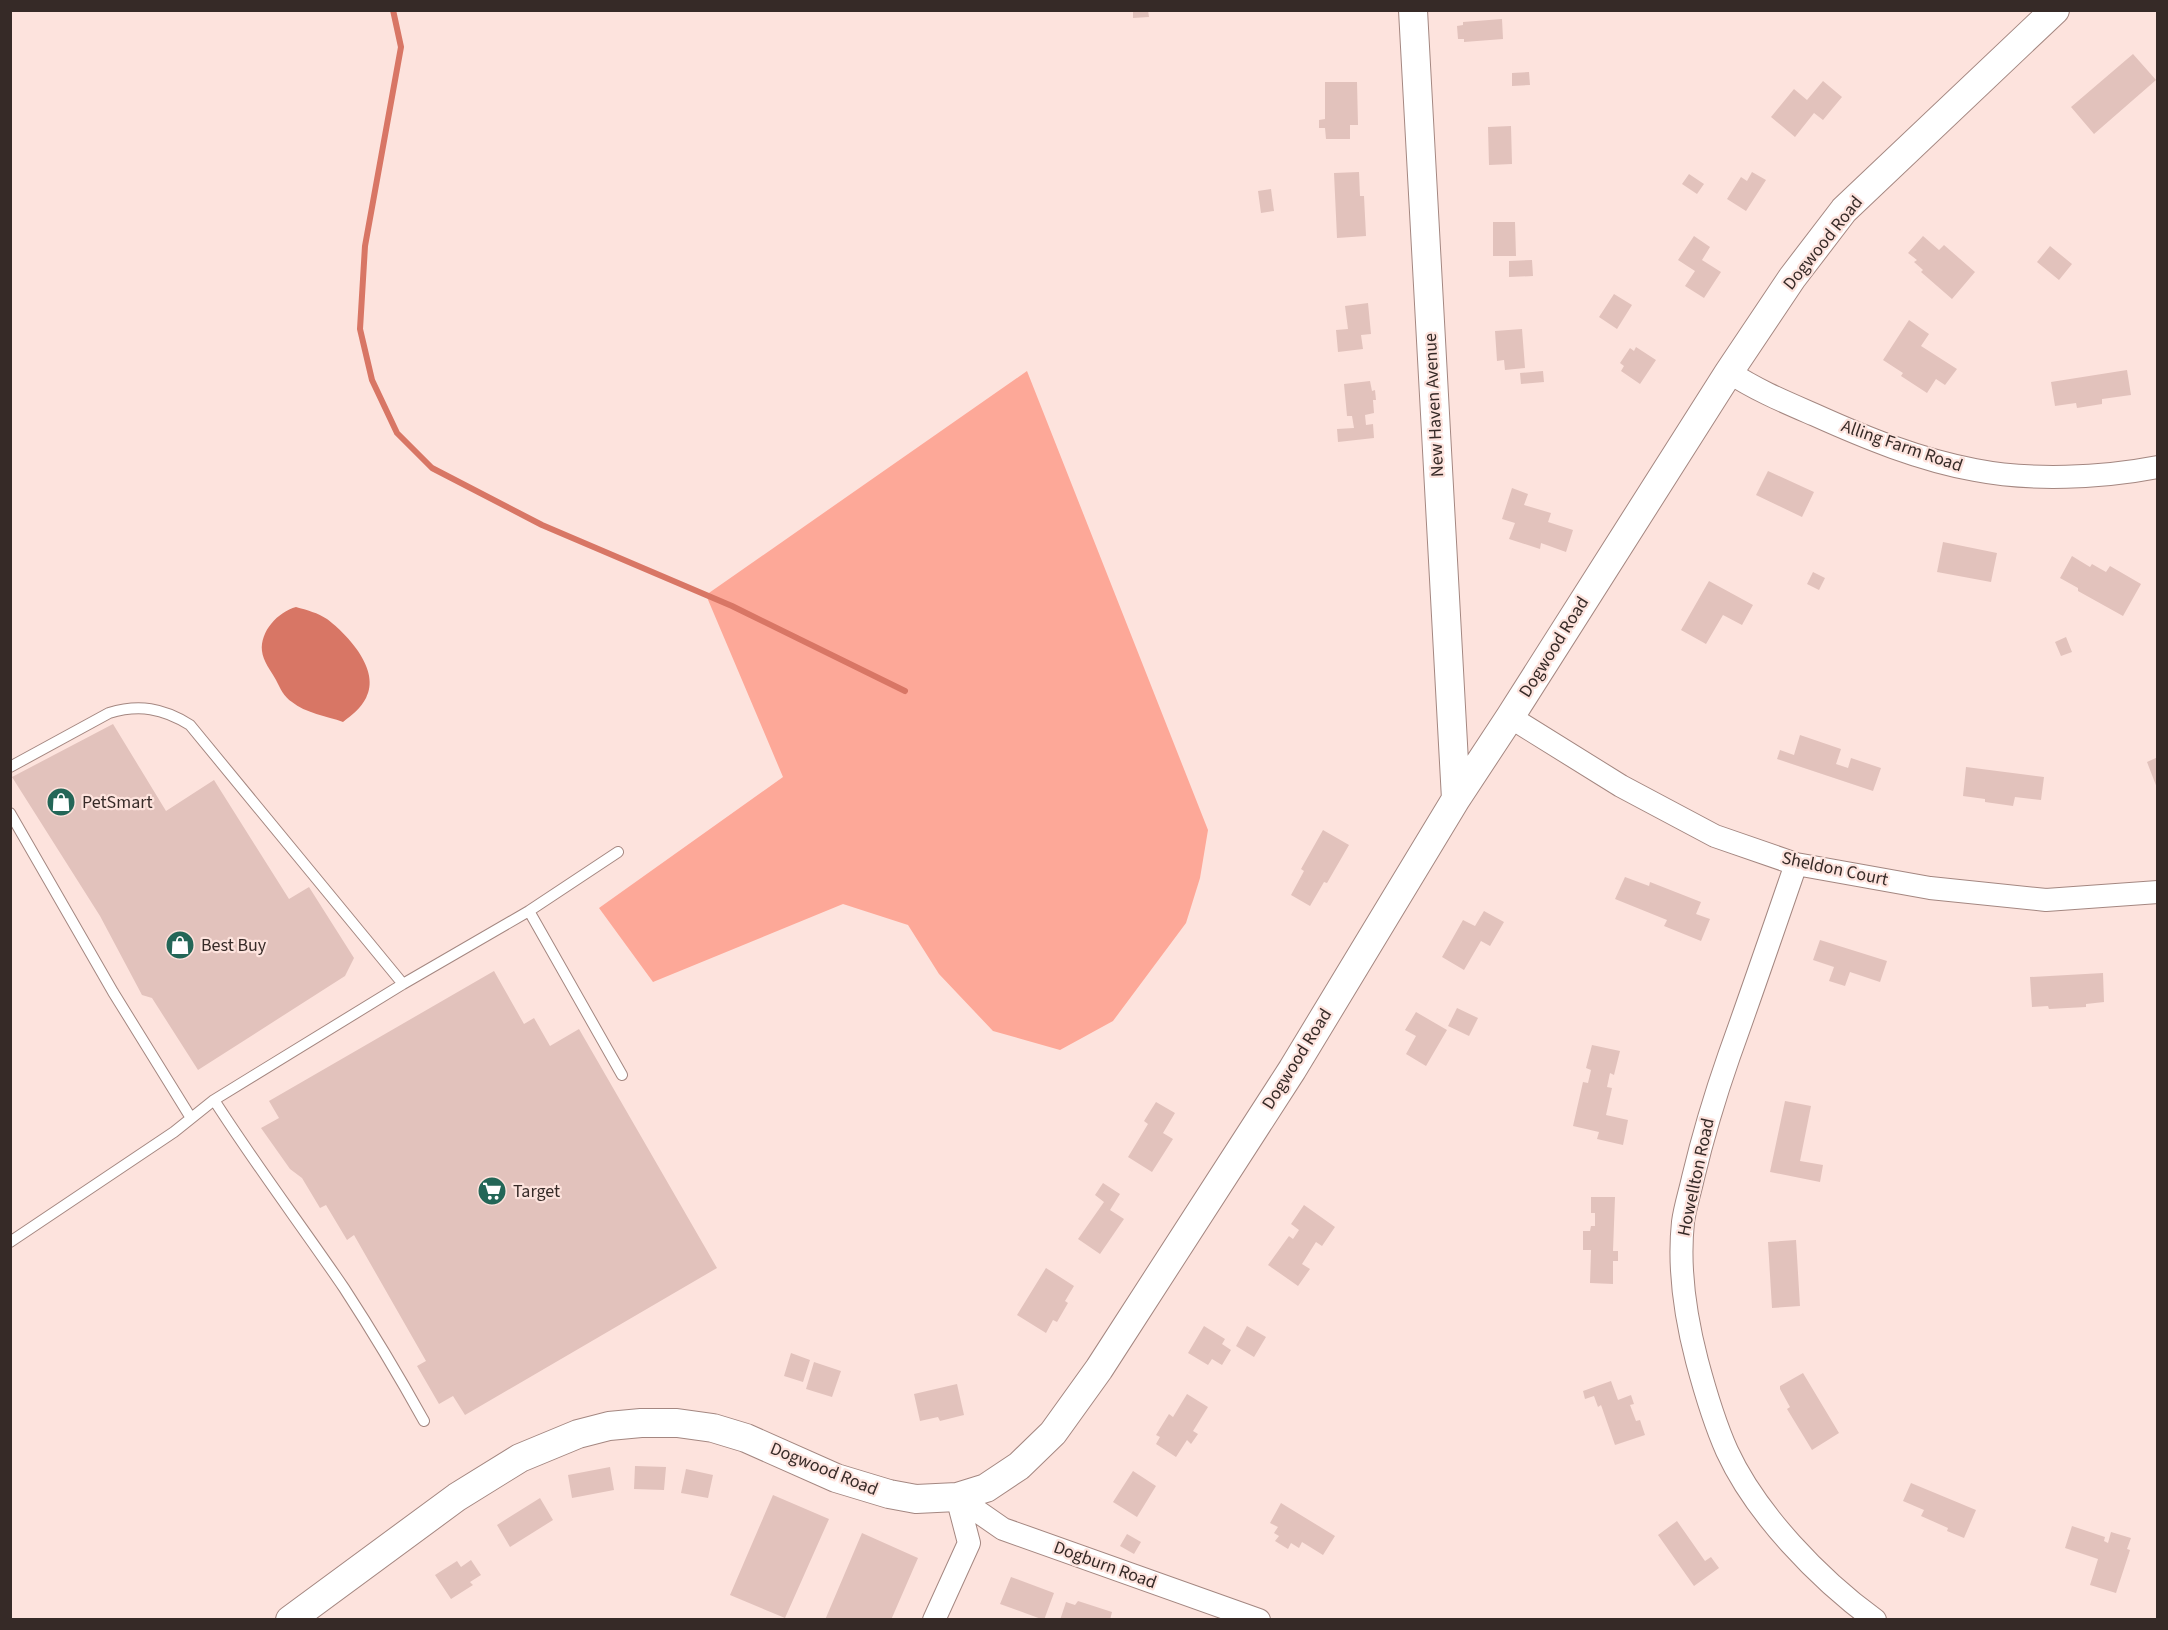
<svg xmlns="http://www.w3.org/2000/svg" width="2168" height="1630" viewBox="0 0 2168 1630" font-family="'Source Sans 3',sans-serif">
<style>
.green{fill:#fda898}
.water{fill:#d87665}
.lines{fill:none;stroke-linecap:round;stroke-linejoin:round}
.stream{stroke:#d87665;stroke-width:6}
.building{fill:#e2c2bc}
.service-casing{stroke:#a48781;stroke-width:12}
.minor-casing{stroke:#a48781;stroke-width:24}
.tertiary-casing{stroke:#a48781;stroke-width:30}
.service{stroke:#fff;stroke-width:10}
.minor{stroke:#fff;stroke-width:22}
.tertiary{stroke:#fff;stroke-width:28}
.labels{text-anchor:middle;dominant-baseline:central;stroke-width:4.5;stroke-linejoin:round;paint-order:stroke}
.street-label{font-size:18px;fill:#362a27;stroke:#fde3dd}
.poi-label{font-size:18px;fill:#362a27;stroke:#fde3dd;text-anchor:start}
</style>
<rect width="100%" height="100%" fill="#fde3dd"/>
<path class="green" d="M1027,371L1208,830L1200,878L1186,923L1113,1021L1060,1050L993,1031L939,974L908,925L843,904L653,982L599,908L783,777L706,595Z"/>
<path class="water" d="M296,607C307,610 318,613 327,619C348,635 381,670 366,698C361,708 352,715 343,722C327,716 305,713 292,702C284,697 280,688 276,680C271,671 263,661 262,651C260,631 278,612 296,607Z"/>
<g class="lines">
<path class="stream" d="M393,10L401,47L365,246L360,329L372,380L397,433L432,468L542,525L732,606L905,691"/>
</g>
<path class="building" d="M1133,10H1148L1149,17L1133,18Z
M1502,19L1503,39L1464,42V39H1458L1457,26L1463,25V22Z
M2133,54L2156,80L2094,134L2071,107Z
M1529,72L1530,85L1512,86V73Z
M1823,81L1842,97L1823,120L1814,113L1795,137L1771,117L1794,89L1807,100Z
M1325,82H1357L1358,125H1350V139H1326L1325,128H1319V120L1325,119Z
M1511,126L1512,164L1489,165L1488,127Z
M1359,172L1360,196H1364L1366,236L1337,238L1334,173Z
M1752,172L1766,180L1746,211L1727,199L1741,177L1747,181Z
M1689,174L1704,184L1697,194L1682,184Z
M1271,189L1274,211L1261,213L1258,191Z
M1493,222H1515L1516,256H1493Z
M1694,236L1710,247L1702,260L1721,272L1704,298L1685,286L1695,271L1678,260Z
M1923,236L1939,250L1944,245L1975,272L1952,299L1921,272L1923,270L1914,262L1917,260L1908,253Z
M2050,246L2072,264L2059,280L2037,262Z
M1532,260L1533,276L1509,277V261Z
M1614,294L1632,305L1617,329L1599,317Z
M1368,303L1371,334L1361,335L1363,349L1338,352L1336,330L1348,329L1345,306Z
M1909,320L1929,334L1921,346L1957,369L1945,385L1936,379L1927,393L1901,376L1903,373L1883,360Z
M1522,329L1525,368L1505,370L1504,360L1497,361L1495,331Z
M1636,347L1656,360L1640,384L1621,371L1624,366L1620,363L1630,348L1634,351Z
M2127,370L2131,395L2102,399V404L2077,408L2076,403L2055,406L2051,382Z
M1543,371L1544,382L1521,384L1520,373Z
M1370,381L1372,391L1375,390L1376,400H1373L1374,413L1365,415L1366,425L1373,424L1374,438L1338,442L1337,429L1354,428L1352,416H1347L1344,384Z
M1768,471L1814,492L1802,517L1756,495Z
M1512,488L1528,494L1524,505L1551,513L1548,522L1573,530L1566,552L1541,543L1540,549L1509,539L1515,523L1502,519Z
M1943,542L1997,553L1991,582L1937,572Z
M2072,556L2090,567L2092,564L2106,572L2110,566L2141,584L2123,616L2078,591V588L2060,578Z
M1813,572L1825,578L1819,590L1807,584Z
M1709,581L1753,605L1742,625L1723,615L1706,644L1681,630Z
M2066,637L2072,652L2061,656L2055,642Z
M113,724L166,811L214,780L289,899L309,887L354,958L345,976L198,1070L152,998L142,995L100,916L12,777Z
M1800,735L1841,749L1836,764L1848,768L1851,758L1881,768L1873,791L1777,759L1780,750L1794,755Z
M2158,757V788H2157L2147,762Z
M1966,767L2044,777L2041,800L2015,797L2013,806L1985,802V799L1963,796Z
M1323,830L1349,845L1327,883L1324,882L1310,906L1291,895L1304,871L1301,869Z
M1625,877L1649,886L1650,882L1701,902L1696,914L1710,919L1701,941L1664,926L1667,920L1615,899Z
M1484,911L1504,922L1490,946L1481,941L1464,970L1442,957L1463,920L1475,926Z
M1820,940L1887,961L1880,982L1850,972L1845,986L1829,981L1834,967L1813,960Z
M494,971L524,1024L534,1018L550,1046L579,1029L717,1268L465,1415L453,1396L439,1404L417,1366L426,1361L354,1235L347,1240L326,1205L320,1208L302,1178L290,1169L261,1128L279,1118L269,1101Z
M2103,973L2104,1002L2086,1004V1007L2049,1009L2048,1006L2032,1007L2030,977Z
M1457,1008L1478,1018L1469,1036L1448,1026Z
M1416,1012L1447,1030L1426,1066L1406,1054L1416,1036L1405,1030Z
M1592,1045L1620,1051L1614,1075L1610,1073L1607,1087L1612,1088L1606,1115L1628,1120L1623,1145L1597,1139L1599,1132L1573,1126L1583,1082L1588,1083L1591,1070L1586,1068Z
M1785,1101L1811,1106L1800,1161L1823,1165L1820,1182L1770,1172Z
M1156,1102L1175,1113L1163,1133L1173,1139L1152,1172L1128,1157L1148,1124L1144,1121Z
M1103,1183L1120,1194L1110,1210L1124,1219L1100,1254L1078,1239L1104,1202L1095,1195Z
M1591,1197H1615L1613,1251H1618V1261H1613V1284L1590,1283L1591,1250H1583V1231H1590L1591,1226H1595V1213H1591Z
M1304,1205L1335,1227L1322,1246L1316,1242L1302,1264L1310,1269L1298,1286L1268,1265L1289,1236L1293,1239L1299,1230L1291,1224Z
M1796,1240L1800,1306L1772,1308L1768,1242Z
M1046,1268L1074,1286L1065,1301L1068,1303L1057,1322L1053,1320L1046,1333L1017,1315Z
M1204,1326L1225,1339L1222,1344L1231,1350L1222,1365L1212,1359L1208,1365L1188,1353Z
M1247,1326L1266,1337L1254,1357L1236,1346Z
M791,1353L810,1360L803,1382L784,1376Z
M814,1362L841,1371L832,1397L806,1389Z
M1803,1373L1839,1433L1812,1450L1787,1409L1790,1407L1780,1389V1386Z
M1611,1381L1618,1400L1631,1395L1634,1404L1630,1405L1636,1421L1640,1420L1645,1435L1615,1445L1601,1405L1598,1407L1594,1396L1585,1399L1583,1391Z
M957,1384L964,1415L940,1421L938,1417L920,1421L914,1394Z
M1187,1394L1208,1407L1193,1431L1198,1434L1191,1444L1187,1440L1176,1457L1156,1444L1160,1437L1156,1435L1169,1414L1173,1417Z
M635,1466L666,1467L664,1490L634,1489Z
M610,1467L614,1490L572,1498L568,1475Z
M686,1469L713,1475L708,1498L681,1493Z
M1133,1471L1156,1486L1137,1517L1113,1502Z
M1911,1483L1976,1510L1964,1538L1947,1531L1948,1528L1921,1516L1924,1510L1903,1501Z
M773,1495L829,1519L785,1618L730,1595Z
M540,1498L553,1520L510,1547L497,1525Z
M1281,1503L1335,1536L1323,1555L1302,1542L1299,1548L1291,1543L1288,1549L1275,1541L1279,1536L1274,1533L1278,1527L1270,1523Z
M1677,1521L1705,1561L1711,1557L1719,1568L1694,1586L1658,1535Z
M2072,1526L2105,1537L2104,1541L2108,1543L2111,1532L2131,1538L2127,1549L2130,1550L2116,1593L2090,1585L2098,1559L2065,1548Z
M862,1533L918,1558L891,1620H825Z
M1127,1534L1141,1542L1134,1554L1120,1546Z
M471,1560L481,1575L470,1582L473,1585L451,1599L435,1575L457,1561L461,1567Z
M1011,1577L1054,1593L1044,1620L1000,1604Z
M1078,1601L1112,1612L1110,1620H1060L1066,1602L1075,1605Z"/>
<g class="lines">
<g class="service-casing">
<path id="service" d="M10,767L109,713C139,704 163,708 190,725L403,984
M10,813L113,992L191,1118
M529,911L622,1075
M214,1100C255,1164 301,1225 344,1288C372,1331 399,1376 424,1421
M10,1242L174,1132L214,1100L403,984L529,911L618,852"/>
</g>
<g class="minor-casing">
<path id="minor" d="M1729,372C1756,390 1785,402 1815,415C1866,438 1920,460 1975,470C2031,481 2101,478 2158,467
M1510,717L1621,786L1715,836L1796,864L1930,888L2046,900L2158,892
M1796,864C1774,928 1752,992 1729,1056C1715,1096 1703,1136 1693,1178C1690,1192 1685,1207 1683,1222C1678,1269 1685,1315 1697,1361C1705,1391 1714,1422 1727,1451C1756,1514 1819,1579 1875,1620
M957,1497L1003,1529L1259,1620
M934,1620L969,1543L957,1497"/>
</g>
<g class="tertiary-casing">
<path id="tertiary" d="M1413,10L1456,799
M290,1620L457,1497L520,1458L578,1434L609,1426L641,1423H677L713,1428L746,1438L836,1478L889,1494L916,1499L957,1497L986,1488L1019,1466L1053,1433L1099,1369L1292,1070L1456,799L1510,717L1729,372L1792,278L1844,210L2055,10"/>
</g>
<use href="#service" class="service"/>
<use href="#minor" class="minor"/>
<use href="#tertiary" class="tertiary"/>
</g>
<defs>
<g id="shop-disc" transform="scale(1.5)"><circle r="9.5" fill="#236657" stroke="#fde3dd"/><path d="M-5-2.5h2.3a2.7 3.5 0 0 1 5.4 0H5L5.5 6h-11ZM-1.5-2.5h3a1.5 2.3 0 0 0-3 0Z" fill="#fff"/></g>
<g id="supermarket-disc" transform="scale(1.5)"><circle r="9.5" fill="#236657" stroke="#fde3dd"/><path d="M-6-5.5h2.5l.6 2H6L4.5 2H-2.5L-4.4-4H-6ZM-1.5 3.2a1.3 1.3 0 1 0 .1 0ZM3 3.2a1.3 1.3 0 1 0 .1 0Z" fill="#fff"/></g>
</defs>
<g fill-rule="evenodd">
<use href="#shop-disc" x="61" y="802"/>
<use href="#shop-disc" x="180" y="945"/>
<use href="#supermarket-disc" x="492" y="1191"/>
</g>
<g class="labels">
<g class="street-label">
<text transform="translate(1823 243) rotate(-51)">Dogwood Road</text>
<text transform="translate(1434 405) rotate(-93)">New Haven Avenue</text>
<text transform="translate(1902 446) rotate(19)">Alling Farm Road</text>
<text transform="translate(1554 647) rotate(-58)">Dogwood Road</text>
<text transform="translate(1835 869) rotate(12)">Sheldon Court</text>
<text transform="translate(1297 1059) rotate(-58)">Dogwood Road</text>
<text transform="translate(1696 1177) rotate(-78)">Howellton Road</text>
<text transform="translate(824 1469) rotate(22)">Dogwood Road</text>
<text transform="translate(1105 1565) rotate(20)">Dogburn Road</text>
</g>
<g class="poi-label">
<text x="82" y="802">PetSmart</text>
<text x="201" y="945">Best Buy</text>
<text x="513" y="1191">Target</text>
</g>
</g>
<rect width="2168" height="1630" fill="none" stroke="#362a27" stroke-width="24"/>
</svg>
